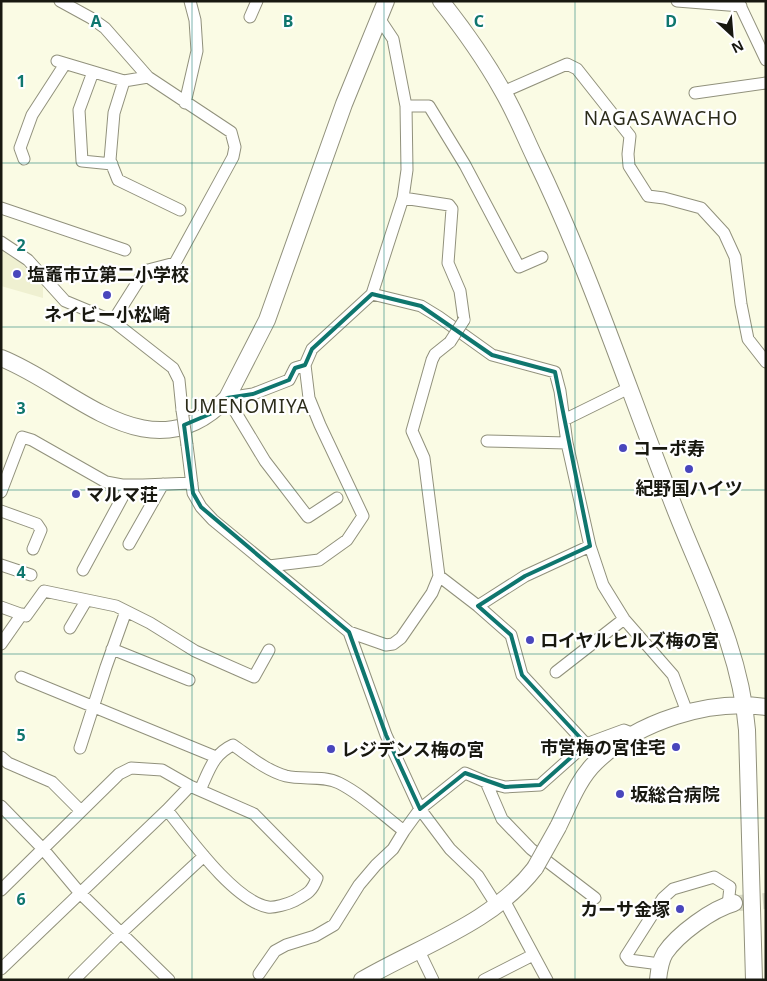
<svg xmlns="http://www.w3.org/2000/svg" width="767" height="981" viewBox="0 0 767 981" font-family="'Noto Sans','Noto Sans JP',sans-serif">
<style>
.built{fill:#eff0d1}
.lines{fill:none;stroke-linecap:round;stroke-linejoin:round}
.secondary-tunnel{stroke:#d8d9c4;stroke-width:16;stroke-dasharray:16 8;stroke-linecap:butt}
.street-casing{stroke:#91917c;stroke-width:13}
.secondary-casing{stroke:#91917c;stroke-width:18}
.street{stroke:#fff;stroke-width:11}
.secondary{stroke:#fff;stroke-width:16}
.street-bridge-casing{stroke:#91917c;stroke-width:13;stroke-linecap:butt}
.secondary-bridge-casing{stroke:#91917c;stroke-width:18;stroke-linecap:butt}
.street-bridge{stroke:#fff;stroke-width:11}
.secondary-bridge{stroke:#fff;stroke-width:16}
.marked{fill:none;stroke:#0f766e;stroke-width:4;stroke-linejoin:round}
.grid{fill:none;stroke:#0f766e;stroke-width:1;stroke-opacity:0.55}
.poi-dot{fill:#4946bc;stroke:#fff;stroke-width:2}
.labels{text-anchor:middle;dominant-baseline:central;stroke-width:4.5;stroke-linejoin:round;paint-order:stroke}
.poi-label{font-size:18px;font-weight:bold;fill:#181810;stroke:#fff;text-anchor:start}
.neighbourhood-label{font-size:19px;letter-spacing:1px;fill:#2c2c1a;stroke:#fff}
.grid-label{font-size:16px;text-anchor:middle;font-weight:bold;fill:#0f766e;stroke:#fff;stroke-width:4.5;stroke-linejoin:round;paint-order:stroke}
</style>
<rect width="100%" height="100%" fill="#fafbe4"/>
<path class="built" d="M1,250L21,263L43,285V298L1,286Z"/>
<g class="lines">
<path class="secondary-tunnel" d="M739,903L766,901"/>
<g class="street-casing">
<path id="street" d="M60,1L91,18L105,28L148,77L231,132L235,147L233,157L175,263L148,270L142,275L113,321
M677,1L741,6
M738,1L766,60
M250,17L257,1
M57,61L124,81L148,77
M93,72L79,110L82,161L112,164
M124,81L114,113L110,160L118,180L180,210
M503,92L567,64L577,69L630,136L628,154L629,166L648,196L664,198L701,208L724,233L735,257L741,304L748,339L766,362
M695,93L766,83
M185,103L197,51L195,20L190,1
M406,106H429L465,165L519,267L542,257
M24,159L20,148L32,115L65,64
M403,198L449,205L452,209L448,263L460,291L464,320
M1,208L125,250
M1,242L28,260L65,301L113,321L173,368L179,380L182,410
M372,294L421,306L439,317L492,355L555,372L560,391L567,443L590,546L603,585L624,619L673,675L687,712
M305,365L295,368L289,380L253,394L227,398L265,461L308,517L337,498
M564,420L629,388
M487,441L567,443
M187,445L193,493L201,507L213,520L349,632L386,645L393,644L401,638L432,593L439,576L424,458L412,431L432,360L435,354L450,342
M1,492L22,437L32,440L106,482L122,485H143L192,483
M1,511L37,524L41,530L33,549
M129,544L163,484
M1,565L31,575
M269,566L319,560L347,540L363,516L320,425L309,398L305,365L312,349L372,294L403,198L407,170L406,106L393,39L379,18
M83,570L129,485
M439,576L478,606L511,635L522,675L586,744
M478,606L525,576L590,546
M1,607L26,616L44,591L116,606L150,623L195,651L254,677L269,650
M70,628L86,601
M349,632L386,735L420,809L450,849L478,876L497,906
M1,644L22,614
M112,649L189,680
M556,672L624,619
M21,677L216,757
M80,748L106,667L126,611
M1,757L8,763L52,782L81,811
M486,782L502,819L531,849L595,898
M200,790C209,771 213,754 233,745C249,756 267,771 286,776C303,780 323,775 339,783C363,795 383,815 404,831L393,849L376,865L359,885L334,925L315,936L286,945L275,951L259,974
M1,806L43,849L79,892L169,980
M404,831L420,809L465,773L486,782L505,787L540,785L586,744L624,730L634,734
M1,890L119,774L131,768L162,770L190,786L254,814L317,878C312,892 307,894 294,901C288,904 274,908 268,907C234,901 188,836 167,810
M504,900L547,980
M418,949L433,980
M660,964L629,960L626,956L663,898L673,889L714,877L730,887L728,905
M1,969L167,810L190,786
M74,980L121,933L204,856
M484,980L533,955"/>
</g>
<g class="secondary-casing">
<path id="secondary" d="M441,1C464,30 484,58 502,90C515,112 524,135 535,158C588,267 626,383 670,496C699,574 740,644 747,730L754,980
M1,358C75,387 150,478 227,398L267,320L344,104L386,1
M558,827C569,805 578,779 596,762C638,721 709,699 766,707
M362,980C420,946 493,923 535,868
M658,980C659,971 660,961 665,953C678,934 712,909 734,903"/>
</g>
<use href="#street" class="street"/>
<use href="#secondary" class="secondary"/>
<g class="street-bridge-casing">
<path id="street-bridge" d="M450,342L464,320
M182,410L187,445"/>
</g>
<g class="secondary-bridge-casing">
<path id="secondary-bridge" d="M535,868L558,827"/>
</g>
<use href="#street-bridge" class="street-bridge"/>
<use href="#secondary-bridge" class="secondary-bridge"/>
</g>
<path class="marked" d="M372,294L421,306L492,355L555,372L590,546L525,576L478,606L511,635L522,675L586,744L540,785L505,787L465,773L420,809L386,735L349,632L201,507L193,493L184,425L210,414L227,398L253,394L289,380L295,368L305,365L312,349Z"/>
<path class="grid" d="M192,1V980M384,1V980M575,1V980M1,163H766M1,327H766M1,490H766M1,654H766M1,818H766"/>
<g class="poi-dot">
<circle cx="17" cy="274" r="5"/>
<circle cx="107" cy="295" r="5"/>
<circle cx="623" cy="448" r="5"/>
<circle cx="689" cy="469" r="5"/>
<circle cx="76" cy="494" r="5"/>
<circle cx="530" cy="640" r="5"/>
<circle cx="676" cy="747" r="5"/>
<circle cx="331" cy="749" r="5"/>
<circle cx="620" cy="794" r="5"/>
<circle cx="680" cy="909" r="5"/>
</g>
<g class="labels">
<g class="poi-label">
<text x="27" y="274">塩竈市立第二小学校</text>
<text x="107" y="314" text-anchor="middle">ネイビー小松崎</text>
<text x="633" y="448">コーポ寿</text>
<text x="689" y="488" text-anchor="middle">紀野国ハイツ</text>
<text x="86" y="494">マルマ荘</text>
<text x="540" y="640">ロイヤルヒルズ梅の宮</text>
<text x="666" y="747" text-anchor="end">市営梅の宮住宅</text>
<text x="341" y="749">レジデンス梅の宮</text>
<text x="630" y="794">坂総合病院</text>
<text x="670" y="909" text-anchor="end">カーサ金塚</text>
</g>
<g class="neighbourhood-label">
<text x="661" y="118">NAGASAWACHO</text>
<text x="247" y="406">UMENOMIYA</text>
</g>
</g>
<g class="grid-label">
<text x="96" y="27">A</text>
<text x="288" y="27">B</text>
<text x="479" y="27">C</text>
<text x="671" y="27">D</text>
<text x="21" y="87">1</text>
<text x="21" y="251">2</text>
<text x="21" y="414">3</text>
<text x="21" y="578">4</text>
<text x="21" y="741">5</text>
<text x="21" y="905">6</text>
</g>
<rect width="767" height="981" fill="none" stroke="#181810" stroke-width="5"/>
<g transform="translate(732 35) rotate(154)" stroke="#ffffff" stroke-width="4" paint-order="stroke">
<path d="M0-4L9 19L0 12L-9 19Z" fill="#181810"/>
<text y="-8" font-size="14" font-weight="bold" text-anchor="middle" fill="#181810">N</text>
</g>
</svg>
